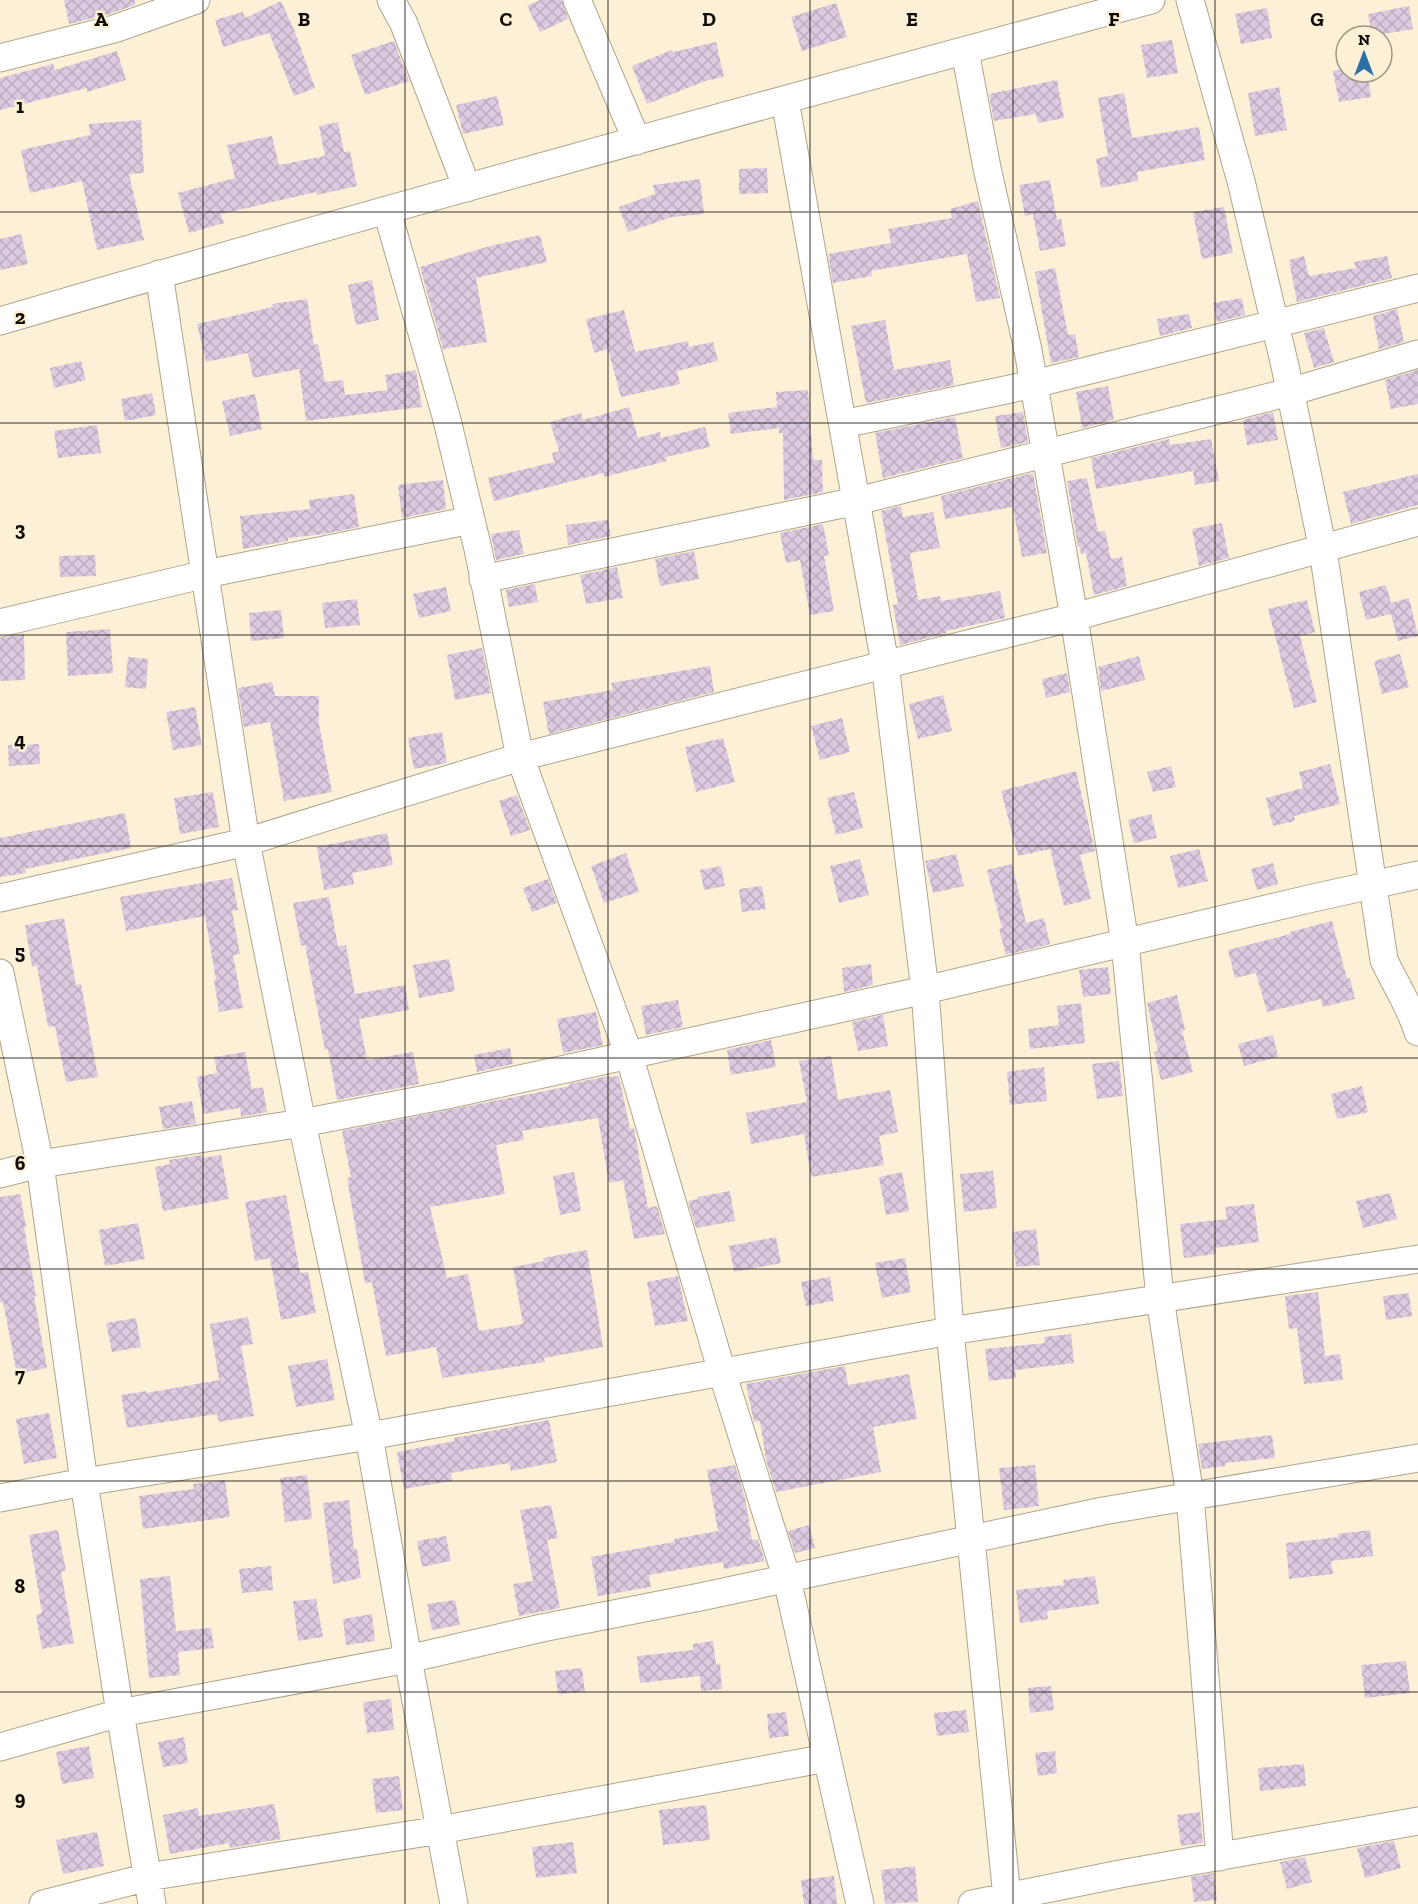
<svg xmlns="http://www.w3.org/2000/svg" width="1418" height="1904" viewBox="0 0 1418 1904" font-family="'Zilla Slab',serif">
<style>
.building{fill:url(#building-cross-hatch)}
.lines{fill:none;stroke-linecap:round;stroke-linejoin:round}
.street-casing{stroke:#afa58d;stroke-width:29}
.street{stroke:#fff;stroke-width:27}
.grid{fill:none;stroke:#0f0b04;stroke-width:1.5;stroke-opacity:0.55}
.grid-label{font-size:20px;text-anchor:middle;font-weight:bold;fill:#0f0b04;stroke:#fcf1d7;stroke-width:5;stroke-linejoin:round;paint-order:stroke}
</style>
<defs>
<pattern id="building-cross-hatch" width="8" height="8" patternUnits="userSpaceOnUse" patternTransform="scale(1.5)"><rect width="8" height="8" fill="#dccae0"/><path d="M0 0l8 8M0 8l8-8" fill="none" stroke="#bcacbf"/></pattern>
</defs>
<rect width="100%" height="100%" fill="#fcf1d7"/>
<path class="building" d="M64,0H135V5L109,14L69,24Z
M540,0H562L568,19L540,32L527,6Z
M281,1L295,32L315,88L294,96L269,33L223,47L215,20L243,12L245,18Z
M836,3L847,37L802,51L791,17Z
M1409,6L1413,29L1372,36L1368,14Z
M1267,8L1272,38L1241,44L1235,14Z
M1172,40L1178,73L1147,78L1141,45Z
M394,41L409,81L365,95L351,55Z
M716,42L724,77L705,81L647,104L632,66L672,50L673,52Z
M117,51L126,80L87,92V88L0,110V78L53,64L55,70Z
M1346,68V72H1367L1371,97L1339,102L1333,71Z
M1057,80L1064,118L1038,123L1036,114L994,121L989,94Z
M1279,87L1287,130L1255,136L1248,93Z
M1124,93L1132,138L1199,127L1205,160L1137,172L1138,181L1101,188L1096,159L1108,156L1098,98Z
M497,96L504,125L463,134L456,105Z
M141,120L144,173L129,174L144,240L97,250L82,181L30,193L21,150L90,135L89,124Z
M338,122L344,152L350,151L357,186L317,195L316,192L221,214L224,223L189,233L178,193L235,178L227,145L272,136L279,165L325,156L319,126Z
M767,168L768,193L739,194V169Z
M700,179L704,214L672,217L628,232L619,207L655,194L653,185Z
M1050,180L1057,220L1061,219L1066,246L1040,251L1033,214L1025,216L1019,185Z
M978,201L1000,298L976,302L967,254L871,271L872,276L833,283L828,254L891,243L888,229L952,218L950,209Z
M1224,207L1233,253L1202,259L1193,212Z
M21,234L28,264L0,270V239Z
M540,235L547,262L476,278L487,342L443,349L420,267L490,246Z
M1304,256L1309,276L1356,268L1354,262L1387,256L1392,278L1297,302L1289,260Z
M1055,268L1068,335L1075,334L1079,357L1051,363L1035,272Z
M372,280L379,320L356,325L348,285Z
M1242,298L1245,315L1217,322L1213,303Z
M307,299L314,345L318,344L325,382L343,380L345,395L388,390L385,375L416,370L422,407L306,421L299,369L253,378L248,353L206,362L197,324L273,307L272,304Z
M1397,309L1404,342L1379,349L1373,316Z
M624,310L635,352L688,341L689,347L713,342L718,361L677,371L680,384L621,397L608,349L594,353L586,319Z
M1189,314L1192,328L1160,336L1157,319Z
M885,320L894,370L950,360L954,385L866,403L851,326Z
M1324,328L1334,362L1314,368L1304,333Z
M81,361L86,380L54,388L50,368Z
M1418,370V404L1391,409L1385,380Z
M1108,386L1114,420L1082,428L1076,392Z
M808,390L813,460H822L823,492L784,500L783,433H779V428L731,434L728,413L777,407L776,392Z
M152,393L156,415L125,421L121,399Z
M255,394L262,429L230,436L222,401Z
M629,407L638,438L660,432L661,438L705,427L710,447L666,457L667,461L604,477V473L494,501L488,478L554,462L552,453L559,451L550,422L581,413L583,420Z
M1023,412L1028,442L1001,448L995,416Z
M1273,412L1278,440L1247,445L1243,420Z
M955,417L963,458L883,478L875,433Z
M97,425L101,453L58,458L54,431Z
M1169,439L1170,445L1211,439L1219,481L1195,485L1193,471L1096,489L1091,458Z
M1033,473L1047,553L1022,557L1013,507L945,519L941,496Z
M1418,474V505L1351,524L1343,492Z
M1087,478L1098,532L1105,531L1111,559L1122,557L1127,586L1094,595L1086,553L1081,554L1080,547H1078L1067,481Z
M443,480L446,509L402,518L398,485Z
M354,494L359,527L324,534L288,538V541L243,549L240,516L310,509L309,500Z
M901,506L903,517L933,512L940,548L910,553L918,600L940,596L941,601L1000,591L1005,618L946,631L947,633L900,645L893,605L898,604L881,511Z
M608,520L611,536L568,545L566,525Z
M1222,523L1229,558L1199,566L1192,529Z
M823,524L829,555L824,556L834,611L810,615L800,560L786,563L780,533Z
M519,530L524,554L496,560L491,534Z
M694,551L699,579L660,586L655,559Z
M95,555L96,576L60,577L59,556Z
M617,567L623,598L586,604L580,575Z
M535,584L538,602L509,607L506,590Z
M1386,585L1391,603L1409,598L1418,636L1398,641L1391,614L1366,620L1359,592Z
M446,587L451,611L419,618L413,594Z
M357,599L360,625L325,628L322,603Z
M1307,600L1315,632L1300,636L1317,702L1294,708L1268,609Z
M281,610L284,638L251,641L249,613Z
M110,629L113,673L68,676L66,632Z
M24,634L25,680L0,681V638Z
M482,648L491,693L455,700L447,655Z
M1400,654L1409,687L1382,694L1374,661Z
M1139,656L1145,680L1101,691L1098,667Z
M128,657L148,659L146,689L125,687Z
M710,666L714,692L549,734L543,702L613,690L611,683Z
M1067,673L1070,692L1046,698L1042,679Z
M272,682L275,696H319V724L332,792L284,801L270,722L244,727L238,688Z
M943,695L952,731L918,739L909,704Z
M195,707L202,745L173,750L166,712Z
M842,718L850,752L820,760L811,726Z
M442,732L447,763L414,769L408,738Z
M723,738L735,782L696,792L685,747Z
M39,744L40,764L9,766L8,745Z
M1330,764L1340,804L1294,816L1295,821L1273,826L1266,798L1303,788L1299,772Z
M1171,766L1176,787L1153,792L1147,772Z
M1076,771L1095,851L1080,855L1091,899L1064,906L1050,849L1018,856L1001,791Z
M213,792L219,827L180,834L174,798Z
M854,792L863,828L836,835L827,798Z
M517,795L530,830L511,836L499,801Z
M125,813L131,848L25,869L26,873L0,877V838Z
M1151,814L1157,838L1134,843L1128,820Z
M387,833L393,865L352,873L354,884L324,890L317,847Z
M1199,849L1208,881L1178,888L1170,856Z
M626,853L639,892L604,903L591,866Z
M956,854L964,886L933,893L925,861Z
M860,859L869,895L839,903L830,866Z
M1273,863L1278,884L1257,890L1251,869Z
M1012,864L1026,923L1044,918L1050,944L1006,955L999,929L1002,928L987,870Z
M721,866L725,886L704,890L700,870Z
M232,878L238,910L232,911L240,954L233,955L243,1008L219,1012L214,980H216L205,916L126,931L120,897Z
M548,879L557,903L532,912L523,888Z
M762,886L766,909L742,912L739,889Z
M329,897L338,946L346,945L355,994L405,985L409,1010L359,1019L367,1060L413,1052L419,1084L337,1100L328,1049L325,1050L305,945L301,946L293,903Z
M64,918L76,985L81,984L98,1077L66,1082L55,1026L48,1027L37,966L32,967L25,925Z
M1332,921L1347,979L1350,978L1355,999L1323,1007L1321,999L1267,1012L1256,973L1235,978L1228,950L1290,934V932Z
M449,959L455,991L419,998L413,965Z
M871,964L873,985L844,992L842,968Z
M1108,967L1111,994L1083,997L1079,970Z
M1177,995L1185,1030L1182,1031L1193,1072L1161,1080L1154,1052L1158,1051L1147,1003Z
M678,1000L683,1027L646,1035L641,1006Z
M1081,1003L1085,1043L1030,1049L1028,1029L1059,1025L1057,1006Z
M596,1012L603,1045L563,1053L557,1019Z
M883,1015L888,1046L858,1051L852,1022Z
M1273,1035L1278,1057L1244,1066L1238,1044Z
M771,1040L776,1067L731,1075L727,1050Z
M510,1048L513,1064L477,1072L474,1055Z
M245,1052L252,1089L263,1087L267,1112L241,1117L240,1108L203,1114L197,1077L217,1073L214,1057Z
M831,1056L838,1100L890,1090L898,1132L879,1136L884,1165L811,1177L804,1134L751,1144L746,1113L807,1102L799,1061Z
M1119,1061L1123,1096L1097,1099L1092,1064Z
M1044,1067L1047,1101L1010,1105L1007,1072Z
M609,1076V1077L619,1076L630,1129L634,1128L648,1208L657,1206L665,1234L634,1239L623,1180L609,1183L598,1118L522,1131L524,1140L496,1145L505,1194L430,1207L447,1278L468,1274L479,1331L523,1324L513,1267L544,1261L543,1258L587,1250L603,1347L544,1358L545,1362L442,1378L436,1347L386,1356L372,1282L365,1283L347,1178L351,1177L342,1131L570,1086L569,1084Z
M1362,1086L1368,1112L1337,1119L1331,1094Z
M192,1101L196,1124L163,1129L159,1107Z
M201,1155L202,1158L221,1155L229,1199L163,1211L155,1167L170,1164L169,1160Z
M993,1171L997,1208L964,1212L960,1174Z
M574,1172L581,1211L560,1215L553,1176Z
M902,1172L909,1211L886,1215L879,1177Z
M730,1191L735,1221L696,1228L688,1201L698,1199V1197Z
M1390,1193L1397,1219L1363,1228L1356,1201Z
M20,1194L26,1227H24L36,1296L34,1297L47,1368L17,1374L3,1302L0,1303V1197Z
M286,1195L300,1273L308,1272L316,1313L281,1320L270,1258L255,1261L245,1202Z
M1254,1204L1259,1242L1215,1248L1216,1254L1184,1258L1180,1224L1227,1219L1225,1207Z
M138,1223L145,1259L105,1266L99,1230Z
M1036,1229L1040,1265L1016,1267L1012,1232Z
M776,1237L781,1263L734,1272L729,1246Z
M905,1258L911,1292L882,1298L875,1263Z
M678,1276L688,1321L655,1326L647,1282Z
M830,1277L834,1301L806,1306L801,1282Z
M1318,1292L1325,1356L1340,1354L1343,1380L1304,1384L1297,1328L1289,1329L1285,1296Z
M1409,1293L1412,1316L1386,1320L1383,1296Z
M248,1317L253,1344L241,1346L254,1416L219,1422L217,1414L127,1428L121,1395L146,1391V1393L219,1380L210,1324Z
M136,1318L141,1347L112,1352L106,1323Z
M1071,1334L1074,1363L1015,1370L1016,1378L989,1381L985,1349L1045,1343L1044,1337Z
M327,1359L335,1400L296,1407L288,1366Z
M845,1366L848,1385L909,1374L917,1419L873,1427L881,1472L776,1492L766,1460L760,1421L754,1422L746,1384Z
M49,1413L57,1458L24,1464L16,1419Z
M549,1420L557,1462L511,1471L509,1463L451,1473L452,1481L404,1489L397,1452L455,1441L454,1438Z
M1272,1435L1275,1458L1225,1463V1466L1202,1469L1198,1444Z
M735,1465L745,1498L752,1540L758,1539L765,1561L724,1569L723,1562L649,1575L651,1587L598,1596L591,1557L674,1542V1539L718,1531L707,1470Z
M1035,1465L1039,1506L1004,1510L999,1468Z
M307,1475L312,1519L285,1522L280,1478Z
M225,1480L230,1517L143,1529L139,1496L194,1489L193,1484Z
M349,1500L354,1549H357L361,1578L333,1584L323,1503Z
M551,1505L558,1538L547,1540L560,1608L519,1616L513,1584L533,1581L520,1510Z
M809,1525L815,1548L795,1553L788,1531Z
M58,1530L66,1571L61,1572L74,1643L42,1649L36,1615L42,1613L29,1535Z
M1370,1530L1373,1556L1331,1561L1333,1574L1289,1579L1286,1543L1338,1537V1534Z
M446,1536L451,1561L422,1567L417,1541Z
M271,1566L273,1590L242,1593L239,1569Z
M170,1576L176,1631L211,1628L214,1648L178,1652L180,1675L149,1678L140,1579Z
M1095,1576L1099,1604L1047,1611L1048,1619L1020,1623L1016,1590L1064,1585L1063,1580Z
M316,1599L323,1637L298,1641L293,1601Z
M455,1600L460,1625L432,1630L427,1604Z
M372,1614L375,1641L346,1645L343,1619Z
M713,1641L716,1665L720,1664L722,1689L701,1691L700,1676L640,1683L637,1656L693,1650V1644Z
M1406,1661L1410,1693L1365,1698L1361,1665Z
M582,1668L585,1692L558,1694L555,1671Z
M1051,1686L1054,1710L1030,1713L1028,1688Z
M391,1699L394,1730L367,1733L363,1702Z
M966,1710L969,1732L937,1736L934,1713Z
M786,1712L789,1736L769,1738L767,1714Z
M184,1737L188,1763L163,1767L158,1742Z
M89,1746L94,1778L62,1784L56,1752Z
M1055,1751L1057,1773L1038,1776L1035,1753Z
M1304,1764L1306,1786L1260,1791L1258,1768Z
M399,1776L403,1810L376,1813L372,1779Z
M274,1804L281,1839L230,1848L229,1843L170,1854L163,1815L198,1808L199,1816Z
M706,1805L710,1840L663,1845L659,1810Z
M1200,1812L1203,1843L1181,1846L1177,1815Z
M97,1832L104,1866L63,1874L56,1840Z
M1394,1841L1401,1868L1365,1878L1357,1848Z
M573,1842L577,1873L536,1878L532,1847Z
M1305,1857L1312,1882L1287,1889L1280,1862Z
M915,1866L918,1902L885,1904L881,1870Z
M1214,1873L1217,1900L1194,1902L1191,1877Z
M834,1876L837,1904H804L801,1880Z"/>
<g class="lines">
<g class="street-casing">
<path id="street" d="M391,0L404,24L467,188
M577,0L637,141
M1190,0L1241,181L1285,366L1323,550L1384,960C1395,984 1410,1006 1418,1032
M965,51L987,168L1028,350L1074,617L1125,943L1160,1298L1190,1496L1220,1857
M0,58L114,29L196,0
M785,100L885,664L925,990L950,1331L1007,1897
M387,211L446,416L478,549L520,757L629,1055L722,1372L787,1579L860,1904
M159,274L246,842L302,1123L369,1436L408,1659L454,1904
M0,321C382,209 767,104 1151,0
M843,424L1034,384L1418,288
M483,579L857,501L1290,392L1418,354
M0,623L206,574L471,520
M0,898L246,842L520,757L1074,617L1418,522
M0,973L40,1164L84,1482L120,1713L152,1904
M0,1174L40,1164L302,1123L447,1095L925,990L1313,898L1418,875
M0,1498L84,1482L369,1436L950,1331L1418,1259
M0,1747L120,1713L408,1659L542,1628L700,1597L1103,1511L1418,1458
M43,1904L148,1877L440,1830L827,1758
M972,1904L1120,1874L1418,1821"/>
</g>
<use href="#street" class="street"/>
</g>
<path class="grid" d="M203,0V1904M405,0V1904M608,0V1904M810,0V1904M1013,0V1904M1215,0V1904M0,212H1418M0,423H1418M0,635H1418M0,846H1418M0,1058H1418M0,1269H1418M0,1481H1418M0,1692H1418"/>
<g class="grid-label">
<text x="101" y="26">A</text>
<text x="304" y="26">B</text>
<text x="506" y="26">C</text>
<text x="709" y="26">D</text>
<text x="912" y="26">E</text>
<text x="1114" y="26">F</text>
<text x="1317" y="26">G</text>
<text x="20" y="113">1</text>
<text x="20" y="324">2</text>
<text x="20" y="536">3</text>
<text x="20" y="747">4</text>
<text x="20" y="959">5</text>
<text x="20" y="1170">6</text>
<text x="20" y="1382">7</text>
<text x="20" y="1593">8</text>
<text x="20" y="1805">9</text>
</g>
<g transform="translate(1364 54)"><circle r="28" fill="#fcf1d7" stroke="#9d9583" stroke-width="1.5"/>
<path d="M0-4.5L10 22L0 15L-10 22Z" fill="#2e70a6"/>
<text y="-9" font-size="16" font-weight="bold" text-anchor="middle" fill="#0f0b04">N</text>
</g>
</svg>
